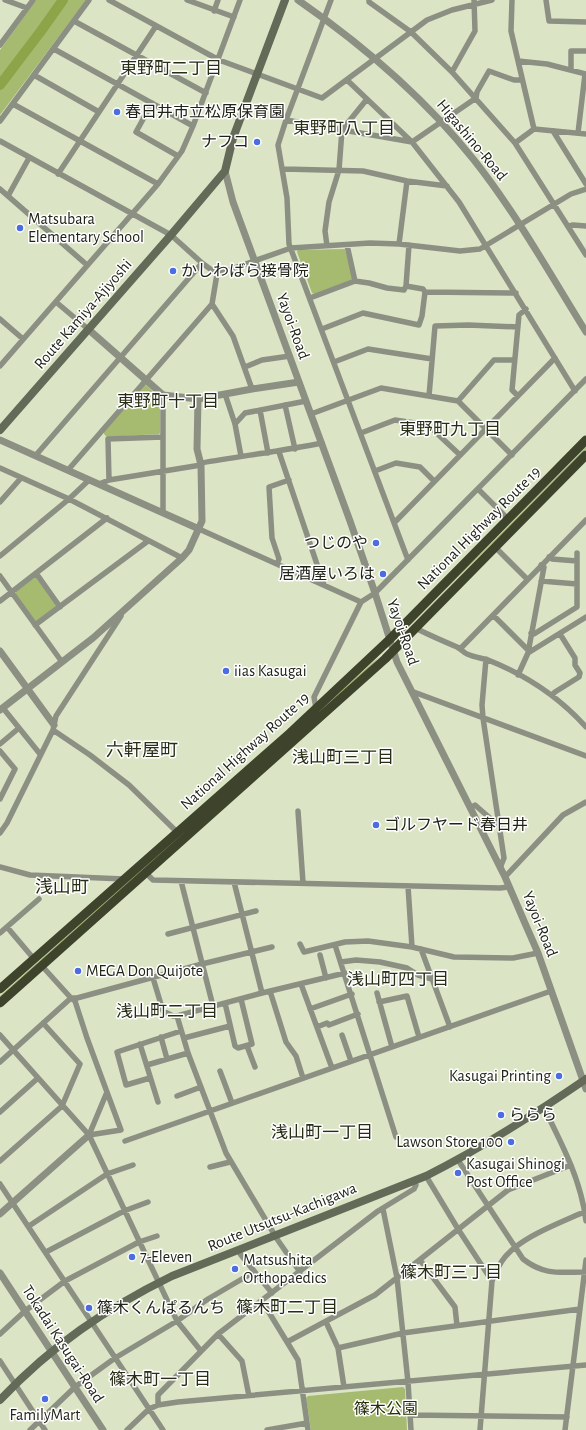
<svg xmlns="http://www.w3.org/2000/svg" width="586" height="1430" viewBox="0 0 586 1430" font-family="'Alegreya Sans','Noto Sans JP',sans-serif">
<style>
.green{fill:#a6bb70}
.lines{fill:none;stroke-linecap:round;stroke-linejoin:round}
.river{stroke:#8da448;stroke-width:10}
.minor{stroke:#8c9083;stroke-width:5.5}
.tertiary{stroke:#8c9083;stroke-width:7}
.secondary{stroke:#646a58;stroke-width:8}
.trunk{stroke:#3e442c;stroke-width:9}
.poi-dot{fill:#4c6de1;stroke:#fff;stroke-width:1.5}
.labels{text-anchor:middle;dominant-baseline:central;stroke-width:3;stroke-linejoin:round;paint-order:stroke}
.poi-label{font-size:16px;fill:#202318;stroke:#fff;text-anchor:start}
.street-label{font-size:16px;fill:#202318;stroke:#fff}
.park-label{font-size:16px;fill:#262f07;stroke:#fff}
.neighbourhood-label{font-size:17px;fill:#272e15;stroke:#fff}
.quarter-label{font-size:18px;fill:#272e15;stroke:#fff}
</style>
<rect width="100%" height="100%" fill="#dbe5c6"/>
<path class="green" d="M36,0H86L0,115V50Z
M345,249L353,278L352,280L314,294L312,293L297,252L298,250Z
M144,385H146L160,398V433L159,434L107,437L104,434V431Z
M586,447V449L402,634Z
M34,578H37L57,605L56,608L38,622L35,621L16,595V591Z
M380,656L365,672L0,997V996Z
M403,1387L405,1389L407,1430H311L306,1398L308,1396Z"/>
<g class="lines">
<path class="river" d="M0,85L41,31L63,0"/>
<path class="minor" d="M5,0L27,8
M109,0L219,60L322,98L427,20L452,10L492,0
M187,0L234,17
M331,0L286,120L278,145L287,198L289,244L408,560
M369,0V2L411,32L452,72L515,143L586,255
M512,0L511,31L534,129
M546,0L549,21L586,22
M214,11L218,0
M74,21L206,93
M0,45L33,0
M54,49L193,126
M518,61L547,64L586,74
M571,70V51H586
M452,72L475,31L474,0
M34,75L99,112
M347,80L412,142L459,202L575,391
M152,103L136,132L178,156
M13,104L158,184
M286,120L412,142L476,98L477,92L489,71L514,80H522
M0,121L89,0
M553,131L586,184
M578,133L585,74
M0,141L171,235L202,263L217,274L291,248L370,243L399,244L460,251L480,249L571,194L586,189
M515,143L534,129L586,134
M283,169L363,171L407,181L447,186
M58,174L156,26
M0,189L87,265
M8,196L29,158
M569,226L573,225L586,226
M399,244L407,181
M347,245L355,281
M327,246L325,231L329,202L339,170L342,130L367,99
M406,286L423,289L425,292
M310,298L355,281L369,283L387,288L404,290L406,286L409,245
M56,302L88,329
M212,304L217,274
M0,319L23,339
M322,329L363,313L419,325L422,316L425,292L516,293
M334,362L368,349L432,359
M0,366L158,184L182,151L193,126L240,0
M245,367L262,360L290,356
M225,394L235,424L241,456
M163,395V513
M429,396L435,326L468,325L518,327
M518,396L512,390L519,315L526,309
M458,401L494,360H514
M285,405L295,449
M260,410L268,453
M311,414L381,388L458,401L512,455
M235,424L245,413L306,401
M361,433L395,420L428,425L460,455
M279,452L324,585
M36,455L202,263
M201,463C241,456 282,451 322,443
M0,468L69,499L182,558
M68,470L212,304L233,336L252,389
M375,471L396,463L420,467L434,481
M109,480L108,439L163,437
M99,484L109,480L201,465
M478,489L509,520
M0,502L21,478
M395,522L555,358
M199,529L361,602
M495,547L527,579
M0,556L69,499L89,480
M549,557L552,559L577,561
M277,564L279,559L272,538L269,487L289,480
M36,573L60,607
M0,576L62,662
M541,581L577,584
M0,601L107,518
M493,615L529,651
M35,625L148,541
M415,628C429,635 443,641 457,647C461,649 464,653 467,654C474,657 481,658 488,660C526,675 559,697 586,727
M531,633L534,634L577,607V553
M460,649L586,520
M528,653L586,617
M486,659L482,705L483,718L504,858L500,868
M518,675L528,653L544,567L541,565
M411,691L586,756
M552,695L555,692L579,677L580,673L575,665V658L560,634
M3,708L40,754
M316,708L314,697L361,602L375,593L586,379
M53,730L90,755L129,785L177,832
M0,744L19,728
M0,751L15,769L0,799
M470,808L475,805L499,826
M298,811L303,883
M0,833L7,823L53,730L56,716L121,616
M0,867L30,875L124,879
M146,873L153,880L500,888L509,887
M505,877L563,815L586,802
M181,881L213,1006
M234,882L262,993
M408,886L412,947
M7,927L34,959
M0,933L39,899
M168,934L256,911
M300,944L304,952L345,942L368,941L412,947L454,957L513,958L538,953
M335,945L396,1137
M421,949L450,1027
M320,955L326,978
M341,962L356,960L380,962L407,968L418,975L432,979
M42,966L71,998L75,1001L87,1038L121,1130L89,1135
M153,978L163,1011L173,1016H177L188,1053L226,1153L277,1239L300,1272
M301,984L332,1068
M270,991L286,1042L296,1056L303,1078
M377,993L392,1047
M379,1002L407,996L419,1037
M225,1003L235,1046L238,1048L252,1044L241,999
M310,1009L352,994
M177,1016L262,993L345,973
M317,1027L327,1023L329,1025L358,1014
M0,1035L89,1135L177,1321L201,1351
M342,1035L351,1061
M161,1037L167,1059
M184,1038L230,1026
M140,1044L158,1102
M247,1046L255,1067
M0,1062L71,998H77L202,964L272,947
M147,1065L188,1053
M220,1071L232,1103
M150,1078L126,1085L117,1052L181,1031
M177,1096L201,1087
M544,1108C562,1144 581,1180 586,1221
M0,1112L38,1078
M89,1135L107,1092
M125,1141L551,991
M458,1160L523,1259C545,1276 560,1272 586,1272
M0,1161L62,1106L80,1064L43,1023
M210,1167L230,1162
M426,1176L458,1229L492,1281
M0,1184L163,1430
M383,1209L397,1278L408,1382L411,1430
M29,1226L107,1174L133,1165
M238,1250L241,1255L272,1293
M46,1252L124,1211L148,1202
M420,1260L455,1307L457,1326
M262,1301L298,1360L308,1430
M326,1322L338,1348L344,1387
M0,1334L25,1311L65,1281L139,1242L157,1236
M218,1334L242,1361L249,1396
M287,1342L375,1295L508,1190L571,1165
M338,1348L403,1333L580,1309
M0,1361L45,1430
M158,1405V1395L218,1334L378,1211L414,1189L416,1185L414,1180
M410,1415L567,1417
M30,1430L75,1387L115,1358L177,1321L208,1299L254,1272
M127,1430L149,1409L158,1405L178,1402L586,1365
M267,1430L307,1423
M480,1430L492,1281C495,1274 498,1267 502,1261C517,1238 560,1223 586,1211
M565,1430L586,1260"/>
<path class="tertiary" d="M298,0C363,45 424,97 474,160C516,213 550,274 586,332
M225,171L233,202L350,521L375,593L397,662L505,877L524,921L538,953L586,1089
M88,329L163,395L198,399L252,389L299,382
M0,440L199,529
M0,651L54,725
M0,710L93,638L182,558L189,550L202,521L201,465L197,449L198,399
M0,1214L89,1135
M0,1273L103,1430"/>
<path class="secondary" d="M0,430L171,235L225,171L233,138L285,0
M0,1400C51,1346 105,1309 172,1276L426,1176C482,1148 535,1114 586,1079"/>
<path class="trunk" d="M0,989L290,733L389,640L586,440
M0,1003L385,659L586,455"/>
</g>
<g class="poi-dot">
<circle cx="117" cy="112" r="4"/>
<circle cx="257" cy="142" r="4"/>
<circle cx="20" cy="228" r="4"/>
<circle cx="173" cy="271" r="4"/>
<circle cx="376" cy="543" r="4"/>
<circle cx="383" cy="574" r="4"/>
<circle cx="226" cy="671" r="4"/>
<circle cx="376" cy="825" r="4"/>
<circle cx="78" cy="971" r="4"/>
<circle cx="559" cy="1076" r="4"/>
<circle cx="501" cy="1115" r="4"/>
<circle cx="511" cy="1142" r="4"/>
<circle cx="458" cy="1173" r="4"/>
<circle cx="132" cy="1257" r="4"/>
<circle cx="235" cy="1269" r="4"/>
<circle cx="89" cy="1308" r="4"/>
<circle cx="45" cy="1399" r="4"/>
</g>
<g class="labels">
<g class="poi-label">
<text x="125" y="112">春日井市立松原保育園</text>
<text x="249" y="142" text-anchor="end">ナフコ</text>
<text x="28" y="219">Matsubara<tspan x="28" dy="18">Elementary School</tspan></text>
<text x="181" y="271">かしわばら接骨院</text>
<text x="368" y="543" text-anchor="end">つじのや</text>
<text x="375" y="574" text-anchor="end">居酒屋いろは</text>
<text x="234" y="671">iias Kasugai</text>
<text x="384" y="825">ゴルフヤード春日井</text>
<text x="86" y="971">MEGA Don Quijote</text>
<text x="551" y="1076" text-anchor="end">Kasugai Printing</text>
<text x="509" y="1115">ららら</text>
<text x="503" y="1142" text-anchor="end">Lawson Store 100</text>
<text x="466" y="1164">Kasugai Shinogi<tspan x="466" dy="18">Post Office</tspan></text>
<text x="140" y="1257">7-Eleven</text>
<text x="243" y="1260">Matsushita<tspan x="243" dy="18">Orthopaedics</tspan></text>
<text x="97" y="1308">篠木くんぱるんち</text>
<text x="45" y="1415" text-anchor="middle">FamilyMart</text>
</g>
<g class="street-label">
<text transform="translate(472 140) rotate(50)">Higashino-Road</text>
<text transform="translate(83 314) rotate(-49)">Route Kamiya-Ajiyoshi</text>
<text transform="translate(293 326) rotate(70)">Yayoi-Road</text>
<text transform="translate(479 528) rotate(-45)">National Highway Route 19</text>
<text transform="translate(403 632) rotate(71)">Yayoi-Road</text>
<text transform="translate(245 751) rotate(-42)">National Highway Route 19</text>
<text transform="translate(540 924) rotate(68)">Yayoi-Road</text>
<text transform="translate(282 1217) rotate(-22)">Route Utsutsu-Kachigawa</text>
<text transform="translate(63 1344) rotate(57)">Tokadai Kasugai-Road</text>
</g>
<g class="park-label">
<text x="386" y="1409">篠木公園</text>
</g>
<g class="neighbourhood-label">
<text x="171" y="68">東野町二丁目</text>
<text x="344" y="128">東野町八丁目</text>
<text x="168" y="401">東野町十丁目</text>
<text x="450" y="429">東野町九丁目</text>
<text x="343" y="757">浅山町三丁目</text>
<text x="398" y="979">浅山町四丁目</text>
<text x="167" y="1011">浅山町二丁目</text>
<text x="322" y="1132">浅山町一丁目</text>
<text x="451" y="1272">篠木町三丁目</text>
<text x="287" y="1307">篠木町二丁目</text>
<text x="160" y="1379">篠木町一丁目</text>
</g>
<g class="quarter-label">
<text x="142" y="751">六軒屋町</text>
<text x="62" y="888">浅山町</text>
</g>
</g>
</svg>
